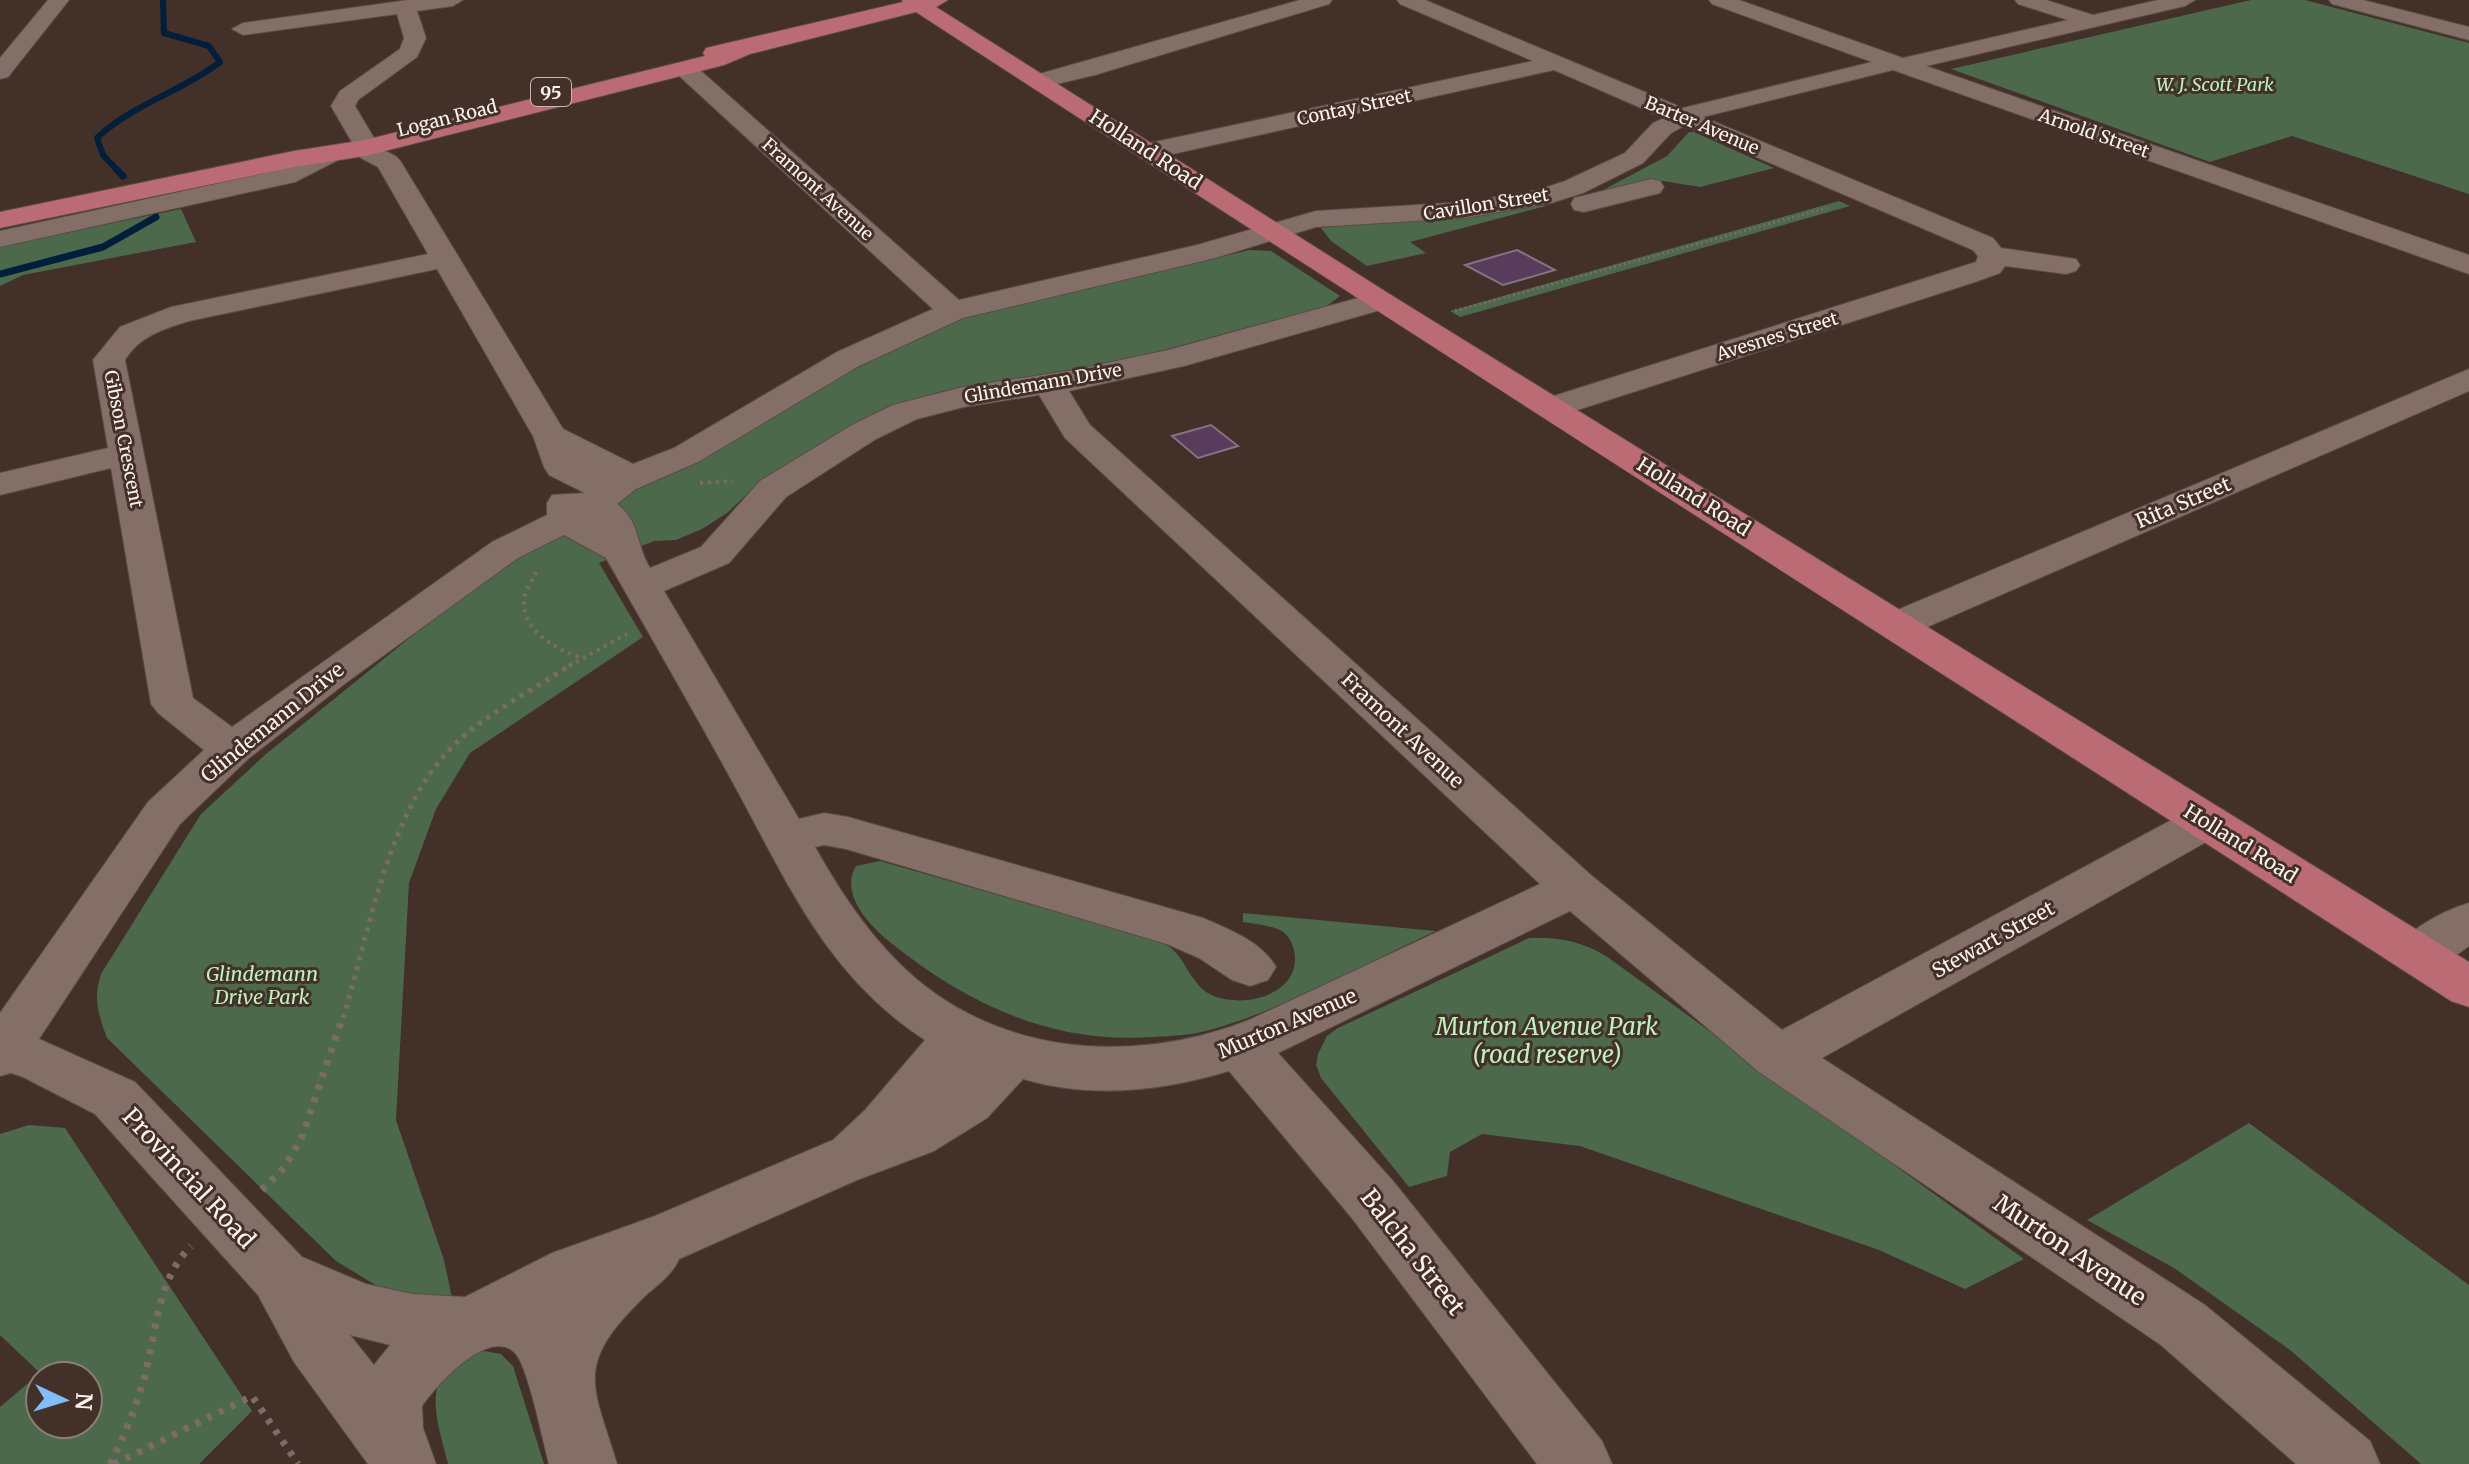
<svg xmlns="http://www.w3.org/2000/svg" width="2469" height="1464" viewBox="0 0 2469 1464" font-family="Merriweather,serif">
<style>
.green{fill:#4c694c;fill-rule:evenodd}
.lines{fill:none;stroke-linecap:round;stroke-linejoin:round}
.stream-far1{stroke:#011f3a;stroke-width:6}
.stream{stroke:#011f3a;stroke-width:7}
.building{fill:#593b5b;stroke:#837483;stroke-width:2}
.minor-casing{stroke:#5b4c46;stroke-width:2}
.major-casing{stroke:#5b4c46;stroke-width:2}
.path-far3{stroke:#7c6c65;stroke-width:3;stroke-dasharray:2 3;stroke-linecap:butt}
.path-far2{stroke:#7c6c65;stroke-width:4;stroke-dasharray:3 5;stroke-linecap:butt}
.path-far1{stroke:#7c6c65;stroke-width:5;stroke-dasharray:4 6;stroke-linecap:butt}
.path{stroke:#7c6c65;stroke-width:7;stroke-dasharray:5 8;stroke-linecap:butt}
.minor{fill:#846f68;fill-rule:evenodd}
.major{fill:#bb6b73;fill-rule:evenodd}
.labels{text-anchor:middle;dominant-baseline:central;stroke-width:6;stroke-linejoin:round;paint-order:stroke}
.far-park-label{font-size:18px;font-style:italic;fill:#bcf3bb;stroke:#423029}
.shield{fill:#423029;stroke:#c5b7b2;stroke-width:2}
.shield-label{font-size:18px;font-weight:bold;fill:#fdf1ec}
.far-street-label{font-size:18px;fill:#fdf1ec;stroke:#423029}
.street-label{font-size:20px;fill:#fdf1ec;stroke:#423029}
.park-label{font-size:20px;font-style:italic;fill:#bcf3bb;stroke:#423029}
.near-park-label{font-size:24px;font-style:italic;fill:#bcf3bb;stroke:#423029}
.near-street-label{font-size:24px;fill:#fdf1ec;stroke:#423029}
</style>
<rect width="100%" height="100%" fill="#423029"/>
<path class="green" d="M2251,0H2305L2469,43V194L2292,136L2210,162L1951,69Z
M1689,132H1694L1774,168L1700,187L1663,181L1590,197L1667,156Z
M1839,201L1850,206L1460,317L1450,311Z
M1539,205L1546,206L1410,242L1426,253L1367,266L1331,241L1321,228L1334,225L1439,219Z
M181,209L196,242L23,275L0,286V246Z
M1250,250L1271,251L1340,296L1327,306L1123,361L944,391L907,401L876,414L761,481L727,513L702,529L676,540L654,541L599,563L643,637L470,753L436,809L409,883L396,1120L444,1260L452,1298L392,1295L336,1261L107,1038C98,1014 93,998 101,974L201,814L266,754L511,556L935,326L985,310Z
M880,861L1164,943C1187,956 1189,986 1214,996C1247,1009 1303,993 1294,950C1292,942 1288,934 1280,930C1269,925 1255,924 1243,922V913L1436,931C1366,963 1285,1009 1213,1029C1193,1035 1173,1036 1153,1037C1051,1044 969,1005 891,943C870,926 839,894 856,866Z
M1529,938C1559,937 1580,941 1606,956L2024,1259L1965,1289L1879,1250L1580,1146L1482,1134L1450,1152L1447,1176L1409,1187L1321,1078L1316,1065L1318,1054L1327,1036L1338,1028Z
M2249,1123L2469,1285V1464H2421L2290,1350L2174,1268L2087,1220Z
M29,1125L65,1128L252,1411L199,1464H0V1407L40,1373L0,1335V1134ZM40,1376H88V1424H40Z
M484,1351L501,1354L513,1366L544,1464H448C435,1412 417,1370 484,1351Z"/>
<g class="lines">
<path class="stream-far1" d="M119,172L103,155L97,138C133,104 181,92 220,62L209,46L164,33L163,0"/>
<path class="stream" d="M117,170L123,176
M0,274L103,247L156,217"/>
</g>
<path class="building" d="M1517,250L1555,270L1503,285L1465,265Z
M1211,425L1238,446L1198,458L1172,436Z"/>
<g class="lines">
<g class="minor-casing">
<path id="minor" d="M48,0H69L8,77L0,79V58Z
M408,0H463L453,6L417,11L426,38L417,57L358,100L355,106L380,148L397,157L401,162L563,429L633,464L674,448L837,352L933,309L676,73L673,68L676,63H692L959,300L1197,245L1316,211L1465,202L1538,190L1565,181L1625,153L1653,123L1664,118L1554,70L1150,159L1141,156L1137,151L1141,146L1150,143L1533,61L1400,4L1397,0H1425L1683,108L1872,62L1712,4L1709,0H1739L1903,58L2068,20L2018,4L2015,0H2046L2093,15L2158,0H2195L2185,6L1926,66L2469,255V274L1893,70L1703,117L1993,238L2001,248L2076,259L2080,265L2076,271L2066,274L2005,266L2000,273L1975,282L1565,414L1553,417L1541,414L1536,407L1541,400L1976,262L1978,256L1973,250L1684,126L1671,133L1643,163L1583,193L1551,203L1465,218L1316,227L1215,258L963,318L859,366L698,462L636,489L617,504C641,522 635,543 650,568L701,547L760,481L852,425L893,405L963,387L1074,370L1168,350L1369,295L1380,292L1391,295L1395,301L1391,307L1184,366L1069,391L1090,425L1592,876L1782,1030L2190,810L2207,805L2224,810L2230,821L2224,832L1822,1058L2205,1305L2370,1441L2380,1464H2296L2161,1345L1759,1072L1570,911L1278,1053L1393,1181L1602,1441L1612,1464H1537L1351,1217L1229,1071C1163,1091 1090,1099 1023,1079L987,1118L934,1151L857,1180L679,1259C671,1278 652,1288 638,1303C574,1367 594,1387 617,1464H549C543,1442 528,1366 515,1353C489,1326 435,1387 422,1406L423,1428L436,1464H368L294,1362L258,1295L95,1114L23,1077L11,1073L0,1076V1013L148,802L204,750L158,713L151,704L111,468L0,495V473L108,448L93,360L120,327L171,307L428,254L378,167L361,158L331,106L340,91L400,49L404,38L397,14L243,35L232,29L243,23ZM437,269L533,436L544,467L549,475L585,493L552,495L547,503V515L492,542L232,727L193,698L125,360C139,336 164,329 189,321ZM1039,395L1065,438L1540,884L1249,1020C1130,1067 989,1055 897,961C864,928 838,888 815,847L824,845L846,849L1167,944L1199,958L1232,980L1250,986L1268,980L1276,967C1261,941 1230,930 1203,918L848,817L824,813L799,819L664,591L729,563L786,497L876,439L917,419L964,407ZM564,535L606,558C648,632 691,706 732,781C787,881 825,975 925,1040L865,1110L833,1140L655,1216L552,1253L465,1297L412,1294L366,1284L302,1257L135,1082L39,1039L180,824L248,759L347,682L518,558ZM350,1335L390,1345L374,1365Z
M1300,0H1332L1329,4L1095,75L1040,88L1032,86L1029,81L1032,76Z
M2329,0H2363L2469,27V40L2332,4Z
M329,147L338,150L342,155L338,160L295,182L0,247V231L257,175L277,170Z
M1651,179L1660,181L1664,187L1660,193L1584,212L1574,210L1571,204L1574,198Z
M2469,369V391L1911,634L1897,637L1883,634L1877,625L1883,616Z
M2469,903V946C2444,963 2431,978 2400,968L2392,955C2406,930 2442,911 2469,903Z"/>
</g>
<g class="major-casing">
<path id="major" d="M902,0H948L936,7L1391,295L2469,962V1007L2451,1001C1939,671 1426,344 916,12L750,54L724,65L365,156L294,167L0,228V212L294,151L365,140L705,56L703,53L706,48L903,2Z"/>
</g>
<path class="path-far3" d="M1455,311L1827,208"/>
<path class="path-far2" d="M700,483L733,481
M536,572C533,579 527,588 525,595C517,627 555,650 580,657
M569,666L627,634"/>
<path class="path-far1" d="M343,1018C371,928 389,798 465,735C497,708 537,687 572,664"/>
<path class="path" d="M262,1190L284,1168L302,1137L343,1016
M110,1464C124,1436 136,1408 144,1378C157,1332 156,1281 191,1246
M114,1464L252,1396L298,1464"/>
<use href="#minor" class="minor"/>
<use href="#major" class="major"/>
</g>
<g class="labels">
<g class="far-park-label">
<text x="2215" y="84">W. J. Scott Park</text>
</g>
<rect class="shield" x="531" y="78" width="40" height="28" rx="6"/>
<g class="shield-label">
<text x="551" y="92">95</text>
</g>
<g class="far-street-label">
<text transform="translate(1354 107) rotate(-12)">Contay Street</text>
<text transform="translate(447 118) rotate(-14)">Logan Road</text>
<text transform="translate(1702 125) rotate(23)">Barter Avenue</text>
<text transform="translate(2094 133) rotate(19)">Arnold Street</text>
<text transform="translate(818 189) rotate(42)">Framont Avenue</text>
<text transform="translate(1486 204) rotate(-9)">Cavillon Street</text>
<text transform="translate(1777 336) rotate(-17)">Avesnes Street</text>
<text transform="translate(1043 383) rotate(-10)">Glindemann Drive</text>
<text transform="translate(124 439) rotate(79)">Gibson Crescent</text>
</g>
<g class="street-label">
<text transform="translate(1146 149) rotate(33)">Holland Road</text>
<text transform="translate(1694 496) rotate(32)">Holland Road</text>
<text transform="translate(2183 502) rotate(-23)">Rita Street</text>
<text transform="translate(272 722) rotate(-39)">Glindemann Drive</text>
<text transform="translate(1403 730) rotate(43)">Framont Avenue</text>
<text transform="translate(2241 843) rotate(32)">Holland Road</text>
<text transform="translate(1993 939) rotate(-29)">Stewart Street</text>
<text transform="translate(1287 1023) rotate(-23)">Murton Avenue</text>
</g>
<g class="park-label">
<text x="262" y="973">Glindemann<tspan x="262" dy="23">Drive Park</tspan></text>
</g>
<g class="near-park-label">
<text x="1547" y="1026">Murton Avenue Park<tspan x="1547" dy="28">(road reserve)</tspan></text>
</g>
<g class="near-street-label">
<text transform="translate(189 1178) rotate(47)">Provincial Road</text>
<text transform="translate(2070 1250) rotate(34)">Murton Avenue</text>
<text transform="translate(1413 1252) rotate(52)">Balcha Street</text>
</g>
</g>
<g transform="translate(64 1400) rotate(94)"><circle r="38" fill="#423029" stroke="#8d7d77" stroke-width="2"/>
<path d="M0-6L14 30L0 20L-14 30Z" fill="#80bdfa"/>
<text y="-12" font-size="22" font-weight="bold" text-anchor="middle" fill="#fdf1ec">N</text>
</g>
</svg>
